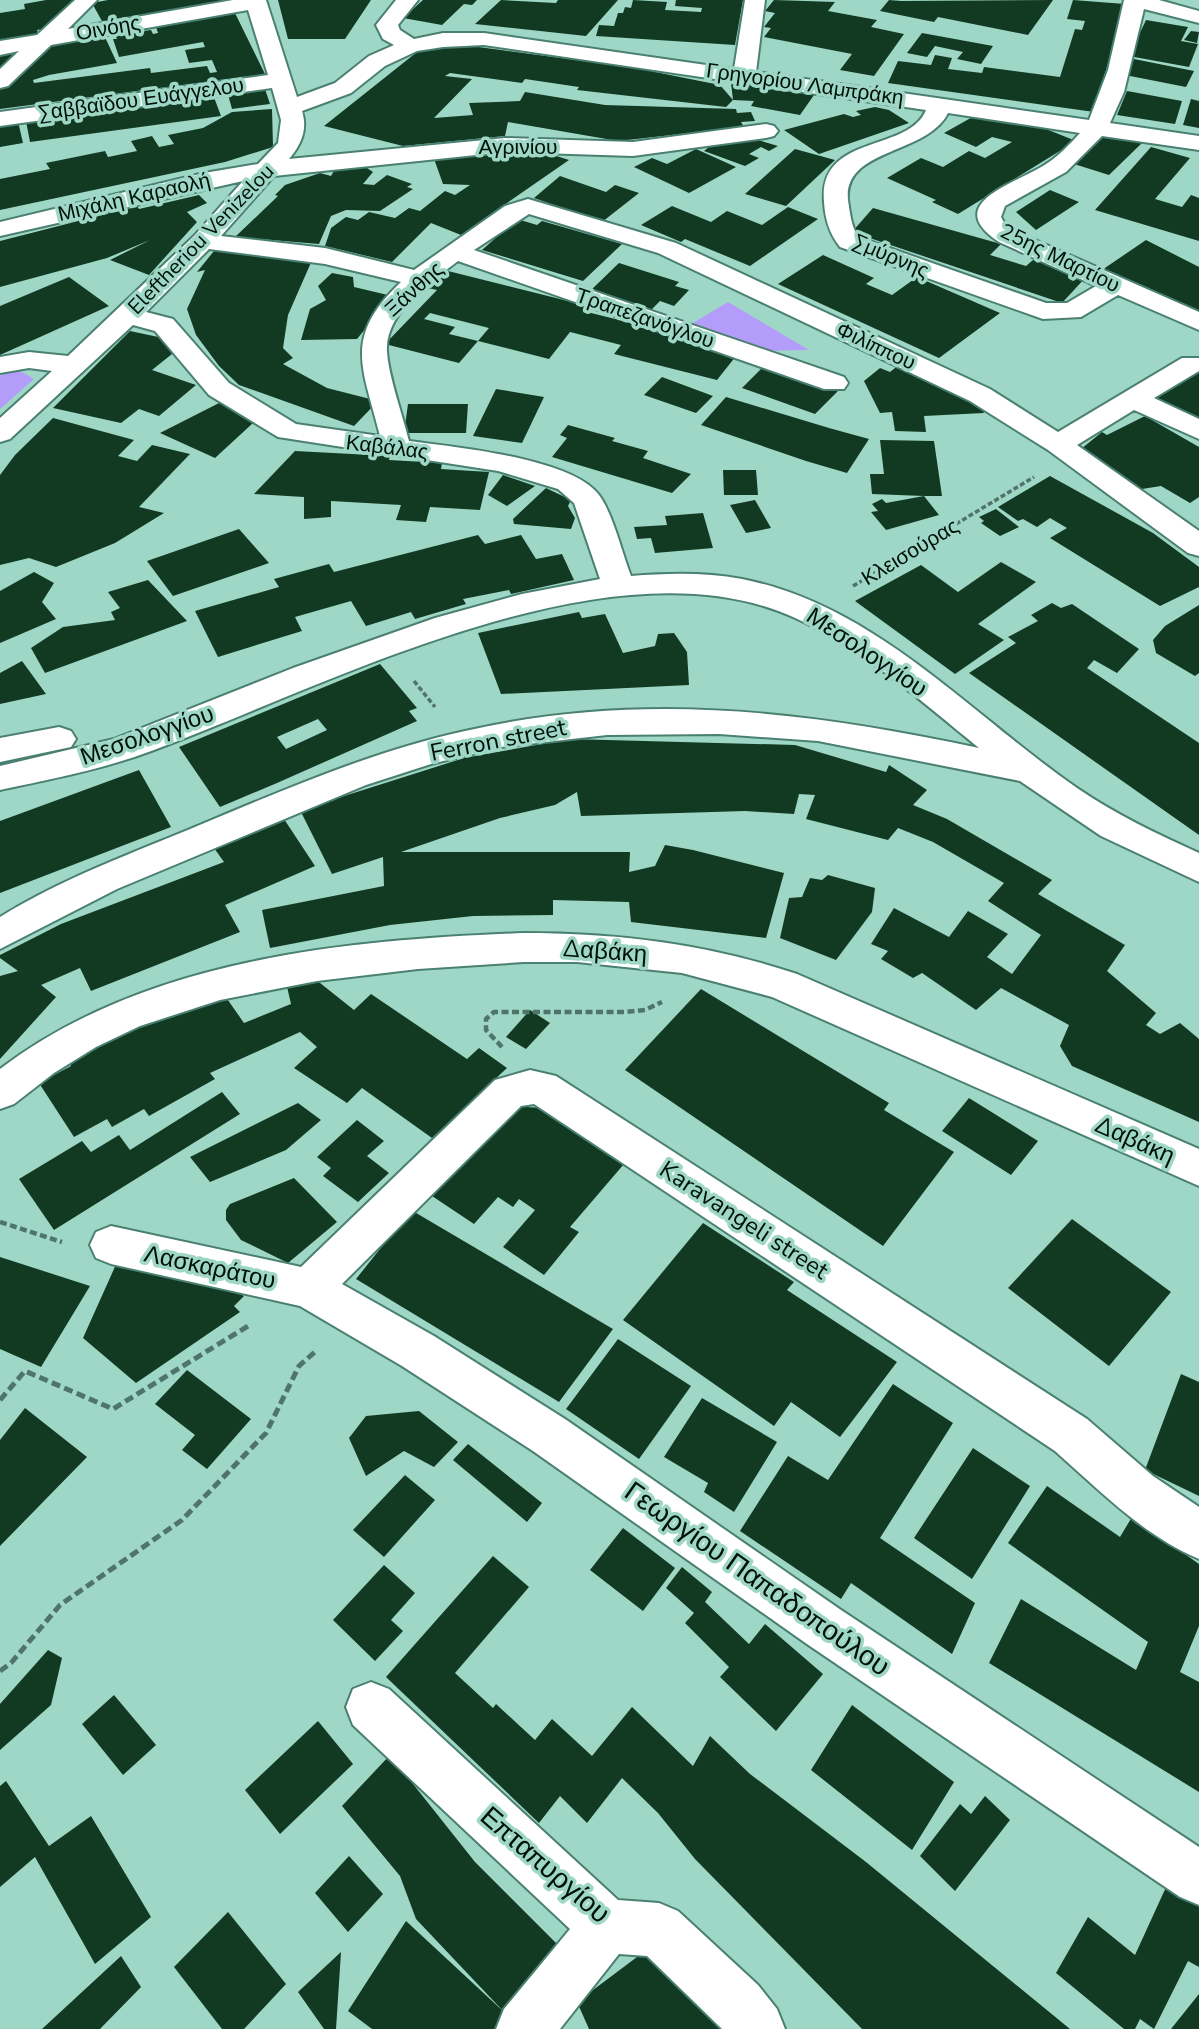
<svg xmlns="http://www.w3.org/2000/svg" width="1199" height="2029" viewBox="0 0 1199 2029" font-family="'Nunito Sans',sans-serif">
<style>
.green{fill:#b49cfa}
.building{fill:#123a22;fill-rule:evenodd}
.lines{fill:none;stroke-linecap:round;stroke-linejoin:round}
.minor-casing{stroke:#4a8071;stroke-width:4}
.path-far2{stroke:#4f7469;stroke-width:3.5;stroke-dasharray:5 2.5;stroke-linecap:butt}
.path-far1{stroke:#4f7469;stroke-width:4.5;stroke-dasharray:7 3.5;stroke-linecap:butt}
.path{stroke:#4f7469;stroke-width:5;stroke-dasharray:9 4.5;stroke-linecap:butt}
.minor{fill:#fff;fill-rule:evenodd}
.labels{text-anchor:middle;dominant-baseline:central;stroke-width:7;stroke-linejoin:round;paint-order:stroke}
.far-street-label{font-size:21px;fill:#00110c;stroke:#9fd7c6}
.street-label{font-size:24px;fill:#00110c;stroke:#9fd7c6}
.near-street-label{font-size:28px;fill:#00110c;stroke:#9fd7c6}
</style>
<rect width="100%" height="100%" fill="#9fd7c6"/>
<path class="green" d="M728,302L809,350L748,351L693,323Z
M15,368L34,379L0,409V376Z"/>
<path class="building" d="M46,0H77L49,28L37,30L39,35L0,42V13L25,9L24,4Z
M108,0H227V1L103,23L92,3Z
M278,0H371L345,39H288Z
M423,0H477L472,5L464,4L442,25L403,18Z
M501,0L556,3L558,0H618L586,36L475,24Z
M633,0L667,2L665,10L701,12L702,8L675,6L676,0H743L735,45L596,36L599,25L614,26L618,13H623L625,7L631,8Z
M774,0L835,2L828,11L877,20L871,27L904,34L874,76L840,70L852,54L764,37L771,28L764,27L775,13L765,11Z
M889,0L901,1L1053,0L1028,35L938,17L934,22L880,11Z
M1073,0L1125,4L1094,112L888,83L898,61L931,65L935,55L952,58L948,69L982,73L984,67L1060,77L1075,29L1082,30L1085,21L1067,19Z
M235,13L265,74L0,109V87L48,44L104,35L117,63L49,75L33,80L34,83L150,68L151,73L207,66L210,73L217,72L212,60L189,63L185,50L205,47L203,42L119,57L113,39H117L115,35L151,30L153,34L158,33L156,27Z
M1146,20L1188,27L1181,41L1198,44L1189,67L1129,56Z
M1191,31L1199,32L1197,43L1184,40Z
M922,33L993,46L981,64L957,59L963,52L935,46L927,57L907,53Z
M471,46L630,67L720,85L733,100L731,83L814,95L800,115L751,106L754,101L733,100L726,107L577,90L579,87L525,79L522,83L450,73L445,76L472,79L434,118L473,115L469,103L520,101L525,92L605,105L736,109L737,113L751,112L755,121L741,122L744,127L618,141L508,122L505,136L403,146L324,126L417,52L433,47Z
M7,50L18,56L0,71V51Z
M1134,59L1194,71L1186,87L1125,75Z
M264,86L270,104L232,109L227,91Z
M1127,91L1182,101L1175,124L1117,115Z
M212,92L221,116L30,142L25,116Z
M1191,99L1199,101V128L1183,125Z
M875,107L889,110L909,123L819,154L784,130L844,114L853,117L861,115L856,111Z
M272,109L273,147L225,162L0,210V179L50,169L46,163L105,151L108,157L137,151L131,141L152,136L159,147L174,144L168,135L203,128L232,112Z
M976,115L1031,123L1076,141L958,214L932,202L936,200L887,178L921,158L943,167L969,151L985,158L1012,142L992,137L976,147L944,133Z
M17,117L23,143L0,147V120Z
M1108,136L1143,142L1109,175L1074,164L1097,138Z
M748,137L778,146L769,151L761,147L749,154L759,158L745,166L704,151L715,142Z
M525,146L569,160L461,235L431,223L392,262L325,246L331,228L346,217L358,220L369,212L395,218L409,208L420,211L445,191L455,195L470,185L443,184L433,156Z
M1151,147L1190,158L1155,199L1182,207L1191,195L1199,198V241L1095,210Z
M696,149L736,167L689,193L634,167L652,158L667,164Z
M795,149L835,160L786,206L745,194Z
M364,166L373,172L363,184L374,185L387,175L412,184L407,187L413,189L380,211L346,210L331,216L319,244L235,237L278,196L275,195L285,185L320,173L331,176L335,169Z
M560,176L606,192L615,185L639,193L602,222L534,198Z
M1050,190L1079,202L1036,230L1016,212Z
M199,195L207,203L187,212L197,222L149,275L110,260L150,240L107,258L0,287V241L137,206L139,209Z
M672,206L711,222L727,211L762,225L788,207L818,219L750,266L685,239L681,242L641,225Z
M873,208L1001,244L990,255L1026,266L1033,260L1086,277L1062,303L852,232Z
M517,219L537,225L542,221L622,244L583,281L482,250Z
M1146,240L1199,267V312L1135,284L1131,286L1099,272Z
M218,246L313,258L288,315L283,348L293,358L283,364L327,388L378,401L354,426L239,385L219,366L196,335L187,309L205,270L197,272Z
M823,255L874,278L866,284L892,295L917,277L1000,313L939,358L778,284Z
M619,263L679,282L675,286L689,290L674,306L660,301L650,311L589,292Z
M444,270L592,307L587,312L684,336L736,356L717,380L614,354L621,345L570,332L549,359L478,341L459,363L385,344L437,290L428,288ZM430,313L489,328L478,341L449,334L455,327L424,319Z
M332,273L353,277L354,287L392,296L357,339L301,340L310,309L326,300L318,286Z
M69,277L109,306L0,355V306Z
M130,331L163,338L172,354L152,370L196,385L159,416L139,409L121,423L53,408Z
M900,364L980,403L984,413L924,416L926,432L895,431L892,412L880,413L864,381L880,368L890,372Z
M765,365L838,391L815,414L742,388Z
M1199,367V418L1155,399Z
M662,377L713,396L696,413L644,395Z
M496,389L544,397L522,443L473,436Z
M726,397L829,428L869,439L847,473L806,461L701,425Z
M223,401L253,423L215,458L160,433Z
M408,404H468L466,433H404Z
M1145,416L1199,447V497L1190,503L1161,486L1142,489L1081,449L1102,432L1107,435Z
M53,418L134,440L118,456L137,461L152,445L190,454L139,507L164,513L115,543L56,567L29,558L0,565V475L15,455Z
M568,425L615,438L612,441L648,451L643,458L691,474L672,493L552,457L567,438L560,435Z
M880,440L934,441L942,496H924L939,515L886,530L871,512L878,511L872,504L882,499L886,503L924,496L872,494L870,474H884Z
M295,451L390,456L389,460L442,463L441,469L489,472L480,510L430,507L426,522L396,520L401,505L331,501V517L304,519V497L254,494Z
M723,470H756L758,495H724Z
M503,475L535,486L507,506L488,495Z
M1050,476L1153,533L1199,567V587L1160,606L1050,538L1067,528L1050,518L1037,527L1023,519L1018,521L998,507Z
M546,488L571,500L568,506L575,518L571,529L514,524L513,519Z
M755,500L771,528L746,533L730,505Z
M996,509L1019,527L1000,536L981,523L984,521L979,517Z
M703,513L713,548L655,553L651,538L637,539L634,527L667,525L665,516Z
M239,529L269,563L173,596L147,561Z
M478,535L485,544L521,535L536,559L562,554L574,580L511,594L509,590L463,599L466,604L415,619L411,612L366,626L351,601L295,617L302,631L218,657L195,611L279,587L274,579L329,564L334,572Z
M1001,562L1036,582L978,624L1004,640L955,674L855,601L921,565L958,592Z
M34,572L54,583L42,602L56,619L0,643V591Z
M148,580L187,621L45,673L31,648L63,627L115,620L111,612L120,608L108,592Z
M1052,603L1061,608L1072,604L1139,649L1117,673L1094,660L1087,668L1199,743V835L969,673L1016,643L1008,637L1038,621L1031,615Z
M1199,605V673L1195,676L1156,653L1153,640L1165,626Z
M579,612L582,618L605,614L623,653L655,646L658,634L674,633L687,652L689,685L501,694L478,633Z
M22,661L46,694L0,704V673Z
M380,664L417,708L409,711L417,721L277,783L220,807L179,747ZM318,719L327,730L286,749L277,737Z
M570,739L795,745L886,772L889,765L927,790L913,805L947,819L1052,880L1038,894L1125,945L1107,971L1156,1013L1146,1025L1160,1034L1180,1023L1199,1039V1122L1072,1066L1060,1046L1069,1025L1001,988L976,1010L922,973L913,978L881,959L888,951L871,944L894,908L949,937L968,911L1008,934L987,957L1012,974L1041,935L988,901L1004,883L933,842L898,828L888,840L806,819L815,795L799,794L794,814L745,811L581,816L577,792L555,805L500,818L401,852H630L629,872L655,866L665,845L693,850L784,873L766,938L631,922L629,902L553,900V915L473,916L390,925L270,948L262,910L384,886L383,857L332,874L300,810L464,758Z
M139,770L171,827L0,893V821Z
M284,819L315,866L225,905L240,932L91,991L80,968L41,985L56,997L0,1059V976L18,971L0,958V955L61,924L224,862L214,848Z
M828,875L875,888L872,912L836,960L780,938L789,898L802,897L810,878L822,880Z
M310,975L354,1010L371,994L467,1059L479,1048L507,1068L432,1138L362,1088L347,1103L294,1068L317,1047L300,1032L210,1073L215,1079L149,1116L144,1109L112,1127L107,1119L74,1137L39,1083L71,1066L67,1059L129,1026L223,993L244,1023L291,1004L285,978Z
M701,989L889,1103L884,1110L954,1152L883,1246L625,1070Z
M530,1010L550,1023L526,1049L506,1037Z
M222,1092L240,1114L54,1230L19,1179L82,1141L91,1152L119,1135L130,1150Z
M969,1098L1038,1141L1011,1175L942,1131Z
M298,1103L321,1120L286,1150L210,1182L190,1157Z
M510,1106L559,1109L624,1164L570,1227L579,1232L544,1275L503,1247L535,1210L519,1199L513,1207L498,1197L474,1224L432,1196Z
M357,1120L384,1141L367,1156L389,1173L358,1202L323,1176L331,1168L317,1157Z
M294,1178L337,1222L288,1263L241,1240L226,1220V1210L230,1204Z
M411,1210L613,1329L559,1402L356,1279Z
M1072,1219L1171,1292L1109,1366L1008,1288Z
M703,1223L794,1282L787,1290L897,1362L840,1437L791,1402L774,1426L623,1320Z
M0,1257L90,1286L41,1367L0,1349Z
M118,1260L179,1267L244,1296L234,1306L240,1312L136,1383L83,1338Z
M618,1339L691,1386L639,1459L566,1409Z
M187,1370L251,1419L207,1469L182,1450L195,1435L155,1404Z
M1181,1374L1199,1382V1496L1145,1470Z
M893,1384L953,1423L880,1538L975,1603L952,1654L851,1583L841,1599L740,1531L788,1456L828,1480Z
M702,1398L777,1442L734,1512L704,1492L708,1483L664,1457Z
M25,1408L87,1457L0,1546V1440Z
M419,1411L458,1442L434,1467L404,1451L366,1476L349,1438L366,1416Z
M468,1444L542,1503L527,1522L453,1460Z
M973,1448L1030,1486L972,1579L914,1538Z
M405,1475L435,1500L384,1557L353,1530Z
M1047,1486L1120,1537L1132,1517L1199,1564V1626L1180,1672L1199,1682V1792L989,1663L1021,1599L1136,1670L1148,1642L1008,1543Z
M623,1528L675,1568L643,1611L590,1570Z
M493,1556L529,1587L455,1673L493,1708L496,1704L535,1740L552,1719L592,1756L632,1707L693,1766L710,1736L750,1774L866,1862L1070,2029H862L695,1859L658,1813L622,1778L587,1823L560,1796L539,1823L386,1677Z
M384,1565L415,1593L391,1620L403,1631L375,1661L333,1620Z
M682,1567L712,1592L705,1602L749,1644L765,1624L823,1674L776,1731L720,1677L729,1667L685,1623L694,1613L666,1588Z
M48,1650L62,1658L51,1705L0,1750V1704Z
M114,1695L156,1745L123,1775L82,1724Z
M852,1705L954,1782L912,1850L811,1770Z
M318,1721L353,1764L280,1834L245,1790Z
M390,1755L475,1862L571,1958L503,2029H372L348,2011L406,1921L504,2012L416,1919L400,1876L342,1806Z
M6,1781L49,1846L91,1816L151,1917L95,1964L35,1857L0,1887V1786Z
M985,1796L1010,1820L955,1891L920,1856L960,1804L971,1814Z
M349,1856L383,1894L348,1932L315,1893Z
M1167,1885L1199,1906V1967L1188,1961L1154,2029L1140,2019L1135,2029H1124L1056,1973L1088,1917L1135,1955Z
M228,1912L286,1984L244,2029H222L174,1967Z
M653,1945L722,2029H589L577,2002Z
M341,1952L336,2029H324L298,1992Z
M121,1956L141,1987L100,2029H42Z
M1199,1994V2029H1171Z"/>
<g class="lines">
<g class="minor-casing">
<path id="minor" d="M75,0H97L68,29L233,0H266L297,97L335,83L369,56L394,45L383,39L376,25L396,0H418L398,25L400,30L414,39L443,33H484L734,69L745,0H765L756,72L1089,120L1108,70L1124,0H1159L1199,11V23L1144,9L1124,92L1110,123L1199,136V150L1102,136L1066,172L1005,206L1001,217L1005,224L1017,232L1199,312V330L1118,295L1081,317L1043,319L840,247C829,233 825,219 824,202C818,133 909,153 926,110L484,45L443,47L417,51L385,66L351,93L302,111C308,130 301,145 289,159L505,138L633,142L766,124L774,126L778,131L774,136L766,138L633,156L505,152L274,176L221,236L325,248L414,270L505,206L528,199L676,243L990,389L1058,432L1182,358H1199V371L1154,398L1199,419V439L1134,410L1077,445L1199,531V556L1188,553L1048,450L970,401L658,253L529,214L474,250L844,377L848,383L844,389H824L458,261C431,282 385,312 387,351C388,375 403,416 409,441C454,447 572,458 599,495C613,514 622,553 631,576C667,573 706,572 742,579C875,605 970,714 1077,788C1115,814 1157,834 1199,853V882L1101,836L1020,781L818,741L719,734L607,735L501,747L431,764L366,785L117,889L0,949V917C63,878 133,853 202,824C288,788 374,751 465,731C639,691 807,711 979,748C921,701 862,648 793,617C610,535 327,686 154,750C104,769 52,779 0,790V766L114,739L293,668L435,618L522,594L600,579L574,503L558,489L498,471L278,437L209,395L155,331L133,325L10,439L0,442V418L52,371L29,368L0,373V357L29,352L68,356L194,236L243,181L0,236V222L204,173L258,164L278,143L281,120L272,88L0,126V112L268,75L248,10L51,45L8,86L0,88V69L19,51L0,55V41L37,35ZM948,113L1080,133C1069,145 1058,157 1043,166C1014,184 941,204 999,242L1096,286L1067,303H1046L858,237C851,225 850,213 848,200C843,148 927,155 948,113ZM209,249L325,264L401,282C342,338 363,367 380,436L296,424L229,383L173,319L146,312Z
M59,727L71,731L76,739L71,747L0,762V738Z
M524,933C619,933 707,944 797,974L1199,1149V1186L772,997L682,973L577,962H524L418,969L317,981L220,1000L140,1026L96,1047L54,1073L14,1104L0,1109V1069C146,958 346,940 524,933Z
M530,1070L556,1076L1087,1419L1153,1476L1199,1507V1559C1144,1536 1099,1490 1055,1451L534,1104L521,1106L342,1284L434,1336L565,1419L841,1610L1199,1847V1905L1180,1897L807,1644L533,1451L402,1366L300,1306L111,1264L96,1258L90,1245L96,1232L111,1226L301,1267L495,1080Z
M371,1682L389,1689L618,1900L659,1903L678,1911L758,1985L777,2009L785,2029H722L647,1956L619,1954L560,2029H496L504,2009L570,1929L353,1725L346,1707L353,1689Z"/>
</g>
<path class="path-far2" d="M853,586L1034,477
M414,681L435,707"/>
<path class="path-far1" d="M502,1047L486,1030V1019L494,1012H626L645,1010L662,1002
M0,1222L62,1242"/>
<path class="path" d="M0,1400L25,1371L113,1409L248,1326
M0,1671L11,1663L60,1605L182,1520L266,1433L299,1366L317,1350"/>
<use href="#minor" class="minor"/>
</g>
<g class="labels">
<g class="far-street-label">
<text transform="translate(108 28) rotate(-10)">Οινόης</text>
<text transform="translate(805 84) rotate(8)">Γρηγορίου Λαμπράκη</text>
<text transform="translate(141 99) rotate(-8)">Σαββαϊδου Ευάγγελου</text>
<text x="518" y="147">Αγρινίου</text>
<text transform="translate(134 197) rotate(-13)">Μιχάλη Καραολή</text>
<text transform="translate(201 239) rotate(-46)">Eleftheriou Venizelou</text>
<text transform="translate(891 256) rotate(23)">Σμύρνης</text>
<text transform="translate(1060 258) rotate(26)">25ης Μαρτίου</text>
<text transform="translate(414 289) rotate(-42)">Ξάνθης</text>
<text transform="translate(645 318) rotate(19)">Τραπεζανόγλου</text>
<text transform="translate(876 346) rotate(25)">Φιλίππου</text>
<text transform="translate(387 447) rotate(7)">Καβάλας</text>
<text transform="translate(910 552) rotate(-31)">Κλεισούρας</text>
</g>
<g class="street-label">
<text transform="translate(867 652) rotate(34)">Μεσολογγίου</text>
<text transform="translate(147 735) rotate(-19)">Μεσολογγίου</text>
<text transform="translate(498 740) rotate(-11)">Ferron street</text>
<text transform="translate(605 951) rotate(4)">Δαβάκη</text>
<text transform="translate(1135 1140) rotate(24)">Δαβάκη</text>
<text transform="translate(744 1220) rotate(33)">Karavangeli street</text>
<text transform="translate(210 1267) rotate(12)">Λασκαράτου</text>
</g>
<g class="near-street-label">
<text transform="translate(757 1579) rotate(35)">Γεωργίου Παπαδοπούλου</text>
<text transform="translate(545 1865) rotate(41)">Επταπυργίου</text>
</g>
</g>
</svg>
